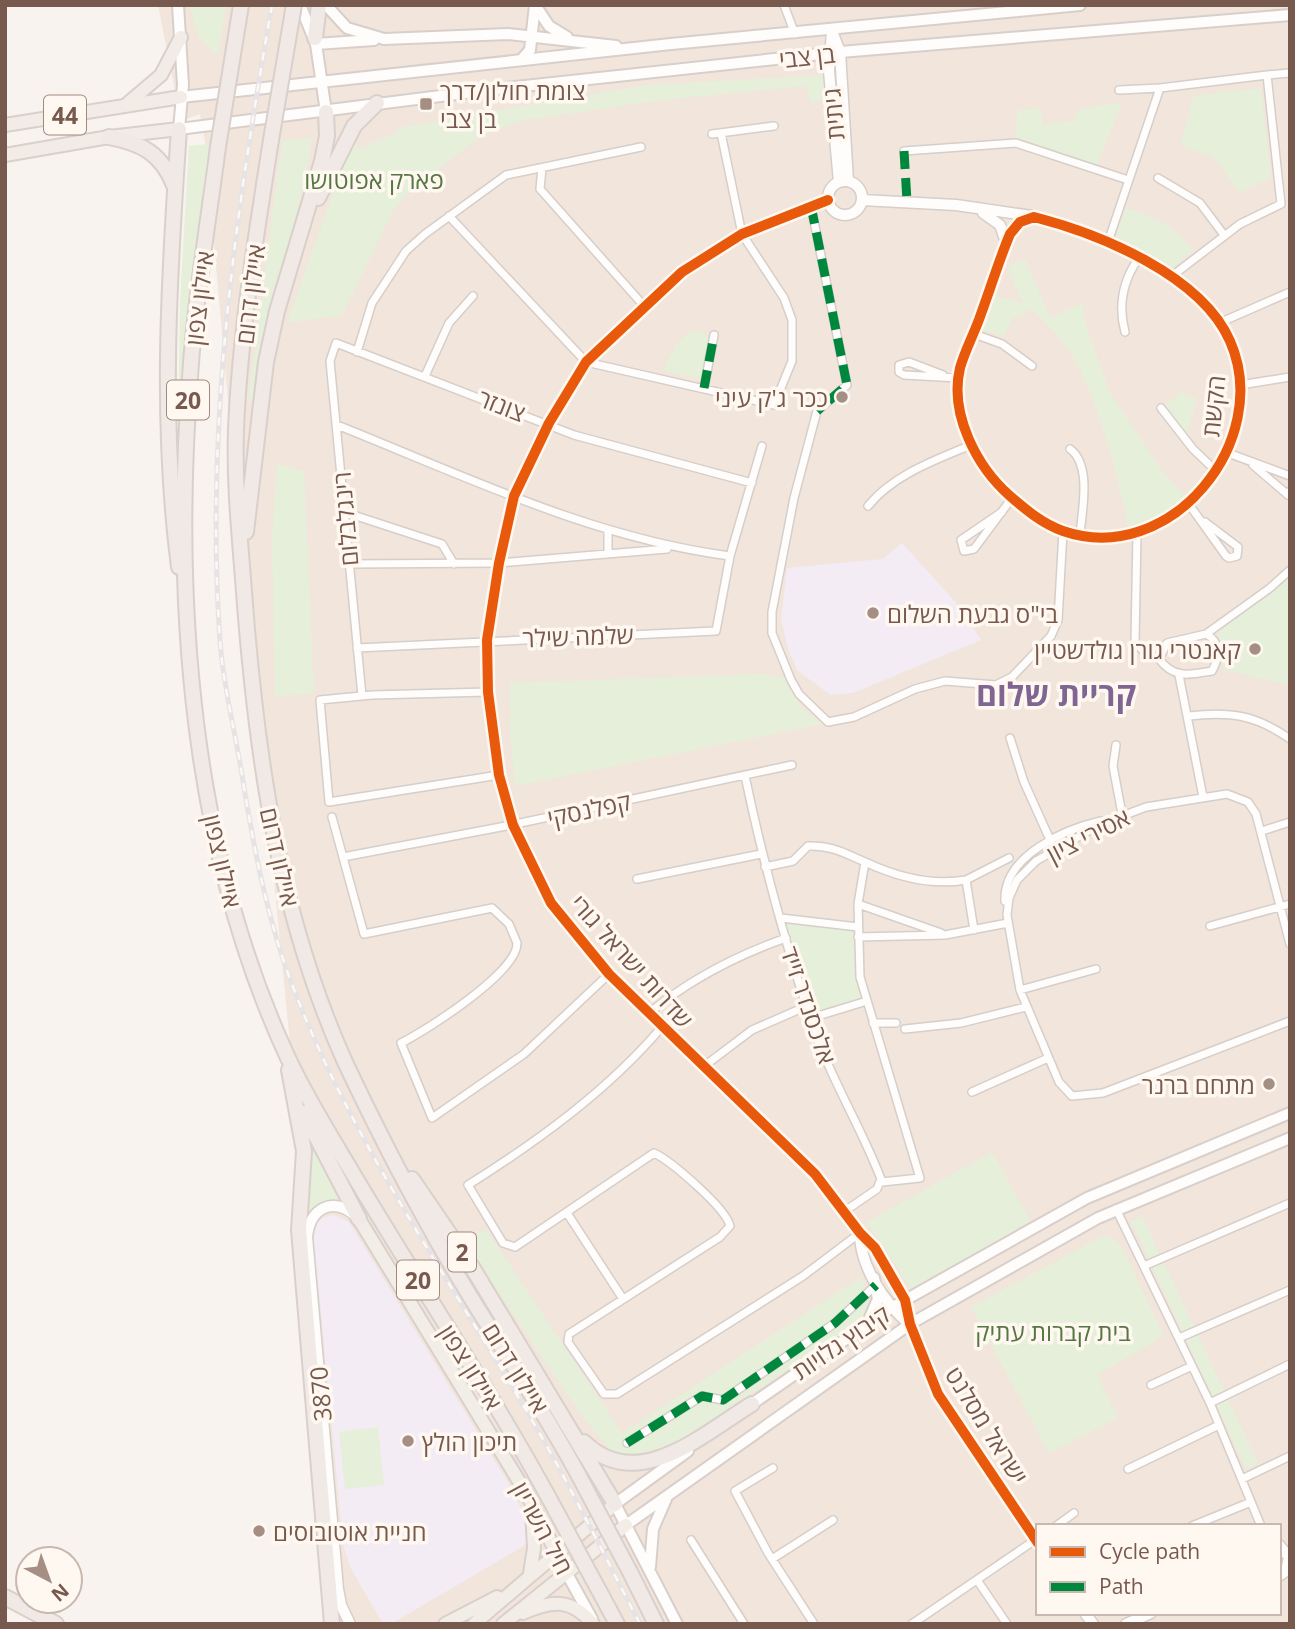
<svg xmlns="http://www.w3.org/2000/svg" width="1295" height="1629" viewBox="0 0 1295 1629" font-family="'Open Sans','Noto Sans Hebrew',sans-serif">
<style>
.residential{fill:#f1e5dc;fill-rule:evenodd}
.education{fill:#f4ecf4}
.green{fill:#e6efd9}
.lines{fill:none;stroke-linecap:round;stroke-linejoin:round}
.minor-casing{stroke:#d6cec9;stroke-width:10}
.tertiary-casing{stroke:#d6cec9;stroke-width:13}
.secondary-casing{stroke:#d8cfca;stroke-width:14}
.primary-casing{stroke:#dad0cb;stroke-width:16}
.trunk-casing{stroke:#dad0cb;stroke-width:16}
.motorway-casing{stroke:#dad0cb;stroke-width:18}
.minor{stroke:#fefdfc;stroke-width:7}
.tertiary{stroke:#fefdfc;stroke-width:10}
.secondary{stroke:#fefdfc;stroke-width:10}
.primary{stroke:#f3ede7;stroke-width:12}
.trunk{stroke:#f2ebe6;stroke-width:12}
.motorway{stroke:#f1e9e6;stroke-width:14}
.rail-casing{stroke:#e5e3e6;stroke-width:5}
.rail{stroke:#fff8f1;stroke-width:2.5;stroke-dasharray:8;stroke-linecap:butt}
.motorway-bridge-casing{stroke:#dad0cb;stroke-width:18;stroke-linecap:butt}
.motorway-bridge{stroke:#f1e9e6;stroke-width:14}
.quiet{stroke:#00873e;stroke-width:9;stroke-dasharray:18 9;stroke-linecap:butt}
.cycleway-casing{stroke:#fff8f1;stroke-width:15}
.cycleway{stroke:#e8590c;stroke-width:10}
.poi-dot{fill:#a58f85;stroke:#fff8f1;stroke-width:2.5}
.labels{text-anchor:middle;dominant-baseline:central;stroke-width:7;stroke-linejoin:round;paint-order:stroke}
.shield{fill:#fff8f1;stroke:#a0897e;stroke-width:2}
.shield-label{font-size:23px;font-weight:bold;fill:#78594d}
.street-label{font-size:24px;fill:#78594d;stroke:#fff8f1}
.poi-label{font-size:24px;fill:#78594d;stroke:#fff8f1;text-anchor:start}
.park-label{font-size:24px;fill:#557741;stroke:#fff8f1}
.district-label{font-size:32px;font-weight:bold;fill:#806593;stroke:#fff8f1}
</style>
<rect width="100%" height="100%" fill="#f8f3ee"/>
<path class="residential" d="M158,5H1290V1624H347L239,524L205,142L200,114L181,121ZM1038,1526H1279V1613H1038Z"/>
<path class="education" d="M902,543L959,606L981,640L853,693L831,695L798,671L789,652L781,620L787,568L883,559Z
M334,1215L349,1222L513,1491L526,1521L527,1544L391,1624L382,1622L350,1567L343,1544L314,1238L317,1223L322,1218Z"/>
<path class="green" d="M189,5H226L218,56L198,37Z
M827,75L829,98L811,103L805,86L663,100L519,121L479,138L411,190L393,211L342,315L287,323L342,168L354,145L357,149L398,132L397,128L646,85Z
M1261,88L1271,178L1240,192L1213,157L1181,145L1193,96Z
M1122,102L1097,165L1015,137L1017,111L1041,107L1043,125L1076,121L1077,110Z
M312,137L306,177L270,311L253,403L248,401L282,141Z
M209,144L186,322L178,427L180,301L189,146Z
M1125,208C1157,217 1171,224 1193,250L1174,267L1115,239Z
M1025,259L1050,317L1083,303L1084,318L1109,391L1162,471L1187,498L1171,511L1128,528C1121,483 1093,380 1065,345C1055,332 1043,321 1032,309L1012,319L1004,336L983,330L995,296L1023,303L1007,267Z
M691,331L709,335L701,379L663,371L677,343Z
M1182,392L1197,399L1185,439L1161,408Z
M277,464L304,471L314,693L275,697L272,540Z
M1290,578V685L1224,670L1217,628Z
M762,674L785,678L801,707L822,724L515,786L510,736V683Z
M784,922L853,931L855,977L863,999L813,1016Z
M312,1149L346,1204L329,1202L310,1212L307,1187Z
M992,1152L1031,1222L911,1289L867,1222Z
M1142,1216L1258,1463L1246,1469L1131,1221Z
M486,1229L622,1433L861,1277L870,1303L865,1321L678,1441L639,1455L613,1453L585,1420L464,1242Z
M1105,1235L1117,1241L1124,1252L1164,1336L1097,1375L1118,1418L1049,1453L971,1307Z
M378,1427L384,1485L345,1489L339,1432Z"/>
<g class="lines">
<g class="minor-casing">
<path id="minor" d="M784,5L795,34
M1267,75L1290,73
M1160,88L1267,75L1281,204L1240,224L1172,276
M712,134L774,126
M904,151L1016,143L1128,180
M542,168L540,189L644,306
M1158,178L1200,203L1224,235
M811,206L847,385L817,411L794,498L772,612V633L791,680L799,694L828,722L854,717L915,689L945,681L996,685L1012,677L1051,636L1058,620L1063,531
M449,216L586,362L774,405L792,361V320L784,298L742,234L721,133
M1108,242L1160,88L1119,90
M1219,323L1290,292
M1125,332C1118,306 1123,281 1138,259
M974,334L1002,344L1032,366
M357,352L372,303L406,251L425,234L506,175L641,147
M943,375L909,362L899,365V372L904,375L959,378
M425,376L449,323L473,296
M1240,385L1290,377
M704,388L714,335
M1161,408L1193,449L1217,472
M337,425C465,476 592,538 730,556
M1070,449C1092,465 1082,511 1080,534
M1228,453L1290,476
M1253,465L1288,495L1290,491
M1188,503L1226,556L1229,558L1237,556L1238,547L1205,522
M868,506C893,475 935,460 971,445
M344,512L442,544L454,564
M1002,512L961,540L964,551L974,549L1012,498
M1137,533L1135,642L1144,652L1159,659
M608,554V531
M350,564L499,563L667,549
M1206,634C1221,642 1220,657 1212,671C1189,675 1174,679 1159,659L1167,643Z
M1206,634L1270,588L1290,570
M357,648L716,631L730,556L762,446
M1179,675L1203,797
M488,692L372,695L320,700L329,802L499,775
M362,696L330,361L336,343L574,435L752,483
M1189,716C1230,711 1256,715 1290,739
M1010,738L1024,782L1051,842
M1116,745L1113,766L1122,814
M745,776C764,866 788,956 819,1043C837,1089 863,1132 881,1179L877,1189L845,1211
M332,817L364,934L492,908L509,924L517,943C518,972 427,1030 401,1043L432,1118L524,1054L609,974
M1262,831L1290,822
M343,857L506,826L792,765
M865,862L858,904L860,977L920,1178L882,1182
M765,867L793,861L808,846C831,845 844,853 865,862C897,877 931,886 966,880L974,930
M637,879L761,854
M966,880L1009,858
M1005,901C1003,856 1065,829 1101,821
M858,904L941,933
M781,918L858,927
M1210,926L1290,904
M858,937L945,935L1008,923
M1290,944L1256,814L1248,802L1227,794L1146,807L1101,824L1036,861L1017,880L1009,898L1007,915L1020,990L1059,1082L1072,1096L1103,1093L1290,1021
M1020,990L1096,969
M648,1014C690,979 735,956 786,938
M811,1018L867,1001
M873,1023H896
M661,1028C607,1091 538,1141 468,1185L503,1243L515,1247L654,1153C671,1161 726,1208 730,1226L720,1237L569,1334L568,1342L604,1394H617L803,1276L860,1233
M905,1029L961,1023L1026,1007
M703,1067L752,1030L807,1006
M972,1092L1048,1058
M1116,1209L1210,1403L1261,1526
M567,1213L623,1299
M1144,1266L1290,1203
M1179,1338L1290,1290
M1151,1385L1192,1366
M1210,1403L1290,1364
M627,1443L702,1396L723,1400L835,1323L876,1285
M773,1468L735,1491L768,1553L814,1624
M1128,1469L1219,1425
M1242,1479L1290,1456
M1056,1526L1074,1513
M1192,1526L1251,1502
M691,1540L744,1624
M772,1559L833,1520
M977,1580L1007,1624
M912,1624L1038,1538"/>
</g>
<g class="tertiary-casing">
<path id="tertiary" d="M832,31L840,52L848,181
M832,31L829,71L839,182
M828 198a17 17 0 1 1 34 0a17 17 0 1 1-34 0Z
M828,200L742,234L682,272L586,362L549,423L514,496L499,563L487,640L488,692L499,775L513,825L551,903L609,974L815,1174L860,1233L875,1248L905,1300L910,1324L938,1394L1038,1543
M862,200L956,205L1032,216
M983,213L1000,225L1006,242
M1034,217C1100,234 1201,275 1230,341C1274,441 1170,568 1063,531C1043,524 1026,510 1010,496C977,467 949,414 960,368C965,350 975,332 981,314C991,287 999,260 1010,234L1020,222Z
M860,1233C860,1267 884,1302 909,1324
M1279,1545L1289,1557L1286,1571L1279,1576
M1085,1613L1093,1624
M350,1624L341,1605L338,1589L307,1237C310,1209 331,1196 355,1215
M1126,1624L1151,1613"/>
</g>
<g class="secondary-casing">
<path id="secondary" d="M178,5L183,85L179,129L496,89L840,52L1290,15
M300,5L316,44L326,112
M326,5L347,28L384,39L508,34L616,46
M535,5L549,26L567,37
M316,44L374,40
M521,60L530,50L535,5
M181,97L671,44L1080,5
M869,1320L878,1299L874,1278
M746,1408L891,1308L1087,1198L1290,1113
M626,1525L910,1324L1098,1218L1290,1138
M650,1567L653,1529L666,1499
M566,1572L592,1619
M677,1624L615,1504L688,1451"/>
</g>
<g class="primary-casing">
<path id="primary" d="M359,1219L528,1496L566,1572
M530,1574L534,1548L532,1510
M523,1613C552,1600 571,1598 593,1624
M445,1624L497,1597
M474,1624L615,1504
M503,1624L626,1525"/>
</g>
<g class="trunk-casing">
<path id="trunk" d="M128,103L161,75L181,37
M5,125L181,97
M5,155L109,137L179,129"/>
</g>
<g class="motorway-casing">
<path id="motorway" d="M315,38L319,5
M179,129C169,276 160,421 179,567
M109,137C141,143 161,153 174,185
M271,140C256,235 240,333 236,429C234,484 240,538 244,592C256,753 278,913 345,1062C371,1117 399,1173 429,1226C475,1311 533,1390 579,1476
M218,147C208,223 195,300 190,377C173,604 191,849 288,1058C306,1097 330,1135 352,1172C417,1282 489,1388 550,1500
M318,198L354,126L377,103
M246,532L266,362L277,311L322,161L327,136L326,112
M289,1070L304,1151L299,1230L332,1624
M304,1113L359,1219
M412,1179L472,1267L615,1504
M584,1442C637,1495 703,1434 752,1404
M630,1572L656,1624
M602,1596L617,1624
M5,1597L56,1624"/>
</g>
<use href="#minor" class="minor"/>
<use href="#tertiary" class="tertiary"/>
<use href="#secondary" class="secondary"/>
<use href="#primary" class="primary"/>
<use href="#trunk" class="trunk"/>
<use href="#motorway" class="motorway"/>
<g class="rail-casing">
<path id="rail" d="M272,5C235,215 205,427 220,641C223,684 234,727 241,769C253,843 266,917 293,987C348,1132 438,1263 517,1395C562,1469 600,1547 640,1624"/>
</g>
<use href="#rail" class="rail"/>
<g class="motorway-bridge-casing">
<path id="motorway-bridge" d="M271,140L294,5
M218,147L241,5
M579,1476L630,1572
M550,1500L602,1596"/>
</g>
<use href="#motorway-bridge" class="motorway-bridge"/>
<path class="quiet" d="M904,151L907,201
M811,206L847,385L817,411
M704,388L714,335
M627,1443L702,1396L723,1400L835,1323L876,1285"/>
<g class="cycleway-casing">
<path id="cycleway" d="M828,200L742,234L682,272L586,362L549,423L514,496L499,563L487,640L488,692L499,775L513,825L551,903L609,974L815,1174L860,1233L875,1248L905,1300L910,1324L938,1394L1038,1543
M1034,217C1100,234 1201,275 1230,341C1274,441 1170,568 1063,531C1043,524 1026,510 1010,496C977,467 949,414 960,368C965,350 975,332 981,314C991,287 999,260 1010,234L1020,222Z"/>
</g>
<use href="#cycleway" class="cycleway"/>
</g>
<g class="poi-dot">
<rect x="419" y="97" width="14" height="14" rx="3.5"/>
<circle cx="842" cy="397" r="7"/>
<circle cx="873" cy="613" r="7"/>
<circle cx="1255" cy="649" r="7"/>
<circle cx="1269" cy="1084" r="7"/>
<circle cx="408" cy="1441" r="7"/>
<circle cx="259" cy="1531" r="7"/>
</g>
<g class="labels">
<g class="shield">
<rect x="44" y="95.5" width="42" height="39" rx="5"/>
<rect x="167" y="380.5" width="42" height="39" rx="5"/>
<rect x="448" y="1232.5" width="28" height="39" rx="5"/>
<rect x="397" y="1260.5" width="42" height="39" rx="5"/>
</g>
<g class="shield-label">
<text x="65" y="115">44</text>
<text x="188" y="400">20</text>
<text x="462" y="1252">2</text>
<text x="418" y="1280">20</text>
</g>
<g class="street-label">
<text transform="translate(807 56) rotate(-6)">בן צבי</text>
<text transform="translate(833 114) rotate(-95)">גיתית</text>
<text transform="translate(250 294) rotate(-83)">איילון דרום</text>
<text transform="translate(199 298) rotate(-83)">איילון צפון</text>
<text transform="translate(502 405) rotate(21)">צונזר</text>
<text transform="translate(1213 406) rotate(-84)">הקשת</text>
<text transform="translate(345 519) rotate(-95)">רינגלבלום</text>
<text transform="translate(578 636) rotate(-2)">שלמה שילר</text>
<text transform="translate(589 809) rotate(-12)">קפלנסקי</text>
<text transform="translate(1088 835) rotate(-27)">אסירי ציון</text>
<text transform="translate(280 857) rotate(77)">איילון דרום</text>
<text transform="translate(223 861) rotate(77)">איילון צפון</text>
<text transform="translate(632 961) rotate(48)">שדרות ישראל גורי</text>
<text transform="translate(809 1005) rotate(71)">אלכסנדר זייד</text>
<text transform="translate(841 1342) rotate(-34)">קיבוץ גלויות</text>
<text transform="translate(471 1367) rotate(58)">איילון צפון</text>
<text transform="translate(516 1368) rotate(58)">איילון דרום</text>
<text transform="translate(320 1394) rotate(-95)">3870</text>
<text transform="translate(987 1425) rotate(58)">ישראל מסלנט</text>
<text transform="translate(543 1528) rotate(62)">חיל השריון</text>
</g>
<g class="poi-label">
<text x="440" y="90">צומת חולון/דרך<tspan x="440" dy="28">בן צבי</tspan></text>
<text x="828" y="397" text-anchor="end">ככר ג'ק עיני</text>
<text x="887" y="613">בי"ס גבעת השלום</text>
<text x="1241" y="649" text-anchor="end">קאנטרי גורן גולדשטיין</text>
<text x="1255" y="1084" text-anchor="end">מתחם ברנר</text>
<text x="422" y="1441">תיכון הולץ</text>
<text x="273" y="1531">חניית אוטובוסים</text>
</g>
<g class="park-label">
<text x="374" y="179">פארק אפוטושו</text>
<text x="1053" y="1331">בית קברות עתיק</text>
</g>
<g class="district-label">
<text x="1056" y="693">קריית שלום</text>
</g>
</g>
<rect width="1295" height="1629" fill="none" stroke="#78594d" stroke-width="14"/>
<rect x="1036" y="1524" width="245" height="91" fill="#fff8f1" stroke="#c9b8af" stroke-width="2"/>
<rect x="1050" y="1547" width="35" height="10" fill="#e8590c" stroke="#c9b8af" stroke-width="2"/>
<text x="1099" y="1559" font-size="21" fill="#78594d">Cycle path</text>
<rect x="1050" y="1582" width="35" height="10" fill="#00873e" stroke="#c9b8af" stroke-width="2"/>
<text x="1099" y="1594" font-size="21" fill="#78594d">Path</text>
<g transform="translate(49 1580) rotate(139)"><circle r="33" fill="#fff8f1" stroke="#c9b8af" stroke-width="2"/>
<path d="M0-5L12 26L0 18L-12 26Z" fill="#a58f85"/>
<text y="-10" font-size="19" font-weight="bold" text-anchor="middle" fill="#78594d">N</text>
</g>
</svg>
